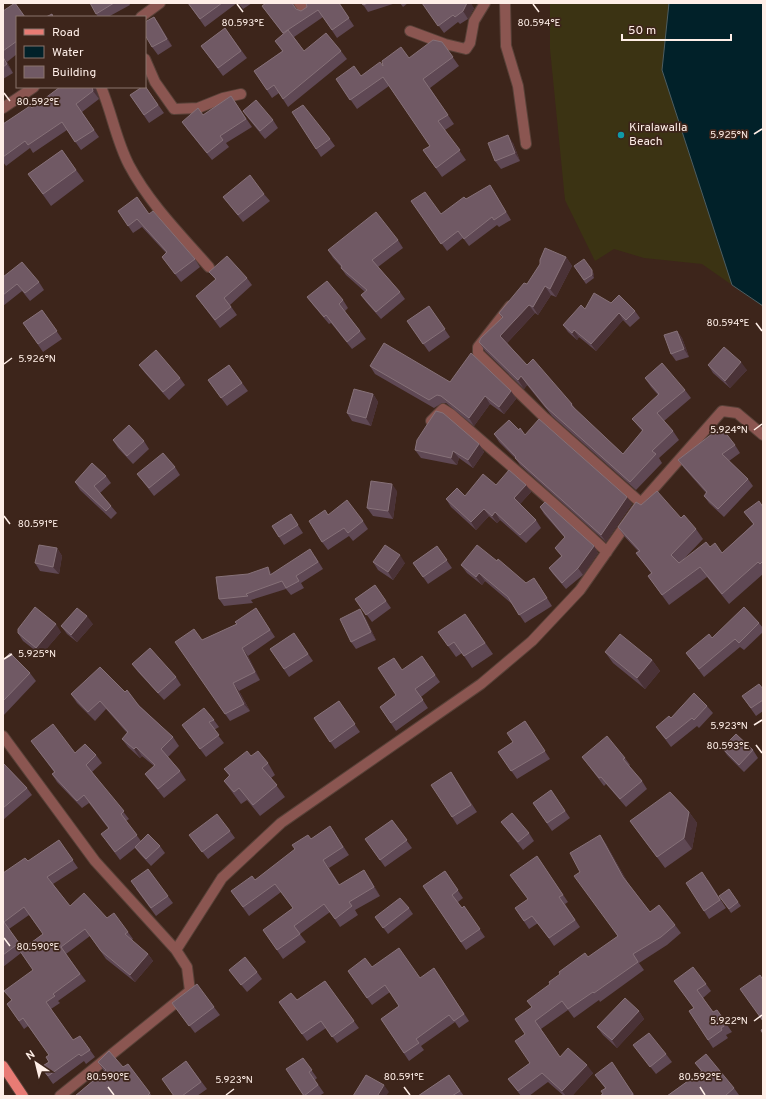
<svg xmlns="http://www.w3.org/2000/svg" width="766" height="1099" viewBox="0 0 766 1099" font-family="Overpass,sans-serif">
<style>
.sand{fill:#3b3313}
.water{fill:#012129;stroke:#4d5e62}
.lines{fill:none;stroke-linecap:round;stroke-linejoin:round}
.minor-casing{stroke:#584138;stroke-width:12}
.major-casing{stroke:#584138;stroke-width:12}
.minor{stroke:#8b5651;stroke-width:10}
.major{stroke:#e87b74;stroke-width:10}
.wall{fill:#5f4854;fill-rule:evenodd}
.shaded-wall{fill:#4a3237}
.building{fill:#705964;stroke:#867178}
.ticks{fill:none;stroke:#feeee7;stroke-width:1.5}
.culture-dot{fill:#0f9aa8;stroke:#3d251b;stroke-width:1.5}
.labels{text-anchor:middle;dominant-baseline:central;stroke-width:3.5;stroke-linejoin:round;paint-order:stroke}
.poi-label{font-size:12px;fill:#feeee7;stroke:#3d251b;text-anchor:start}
.ticks-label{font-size:10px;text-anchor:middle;fill:#feeee7;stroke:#3d251b;stroke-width:3.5;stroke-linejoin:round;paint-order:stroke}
</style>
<rect width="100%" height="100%" fill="#3d251b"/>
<path class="sand" d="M550,3H669L662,70L732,285L702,264L644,258L614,249L595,261L565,200L550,49Z"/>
<path class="water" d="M669,3H763V306L732,285L662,70Z"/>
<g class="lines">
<g class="minor-casing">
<path id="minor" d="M299,3L306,12
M505,3L506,46L518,86L526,144
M141,17L160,3
M410,31L445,44L466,49L470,43L474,21L485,3
M145,59L155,82L174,109L198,108L223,98L241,94
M101,87C112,113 116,140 129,165C149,203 181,235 209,267
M3,108L34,87
M510,306L478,347V353L545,418L641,503
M431,421L443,409L451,414C503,460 557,504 607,552
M3,736L95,861L176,950L187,967L190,991L60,1096
M176,950L222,878L281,823L481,684L532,641L580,590L641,503L722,411L737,413L763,435"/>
</g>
<g class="major-casing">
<path id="major" d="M3,1066L23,1096"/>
</g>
<use href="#minor" class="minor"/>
<use href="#major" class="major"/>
</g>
<path class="wall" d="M90,3H129L130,5L108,17H98Z
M188,3H237L205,27Z
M238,3H252L243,9Z
M266,3H293V4L296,9L301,11L339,3L354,26L337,38L323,17L294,37L304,51H341L347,59L288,107L279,93L272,98L254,71L282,51L275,41L283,34L262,6Z
M362,3H396L368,12Z
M400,3H408L403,7Z
M422,3L474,8L468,19L460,24L458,22L444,33Z
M3,11L17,17V54L7,62L13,73L3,79Z
M154,17L159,24L172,46L158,55L152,47Z
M225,28L247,58L223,76L201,46Z
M442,42L459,66L430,88L454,124L445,130L466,160L442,177L423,150L430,146L389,86L357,109L336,79L361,76L383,66L409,58Z
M145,86L164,113L149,123L130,95Z
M95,87L99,99L82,112L99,137L81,150L67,130L33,153L30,148L6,166L3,162V124L32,108Z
M231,96L252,127L226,143L229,147L212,160L187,129L182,122L203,115Z
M243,111L273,120L278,128L265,139L248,118Z
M330,139L335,146L321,157L316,149Z
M513,143L520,161L501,169L495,161Z
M62,150L84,181L51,206L28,174Z
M495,193L511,220L499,227L497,225L469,246L463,238L447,251L411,201L441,214L466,199Z
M264,194L270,201L243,222L223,197Z
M118,211L149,214L195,259L200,267L181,282L162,257L166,253L142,227L133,233Z
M398,240L403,248L378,267L400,292L405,299L381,319L366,302L361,295L365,292L346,275L341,268V267L333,258L328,250Z
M566,257L572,266L556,297L551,295L538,315L535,313L507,343L527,365L572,404L576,410L623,454L642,431L632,419L658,395L651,387L645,378L685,390L691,398L664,421L673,431L679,440L659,458L662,463L636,490L552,416L527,385L524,389L485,351L479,342L502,318L499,313L527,284Z
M574,266L594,274V278L586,284Z
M209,272L247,278L252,285L230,305L237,315L220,328L196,296L216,280Z
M3,277L39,282L44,290L30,301L22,291L3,306Z
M307,297L343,300L348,308L345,311L366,339L352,349L331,323L329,324L313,305Z
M611,303L635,311L640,318L630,327L623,320L596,351L579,337L577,340L568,332L563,325Z
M429,306L450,337L429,352L407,321Z
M42,310L62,339L43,352L23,323Z
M677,331L682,338L689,357L676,361L671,354Z
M139,365L180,378L185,385L169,400L145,373Z
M229,365L248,391L227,406L208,380Z
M708,365L747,370L730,388L713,373Z
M370,366L450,382L511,391L516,399L504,414L490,404L474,426L446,403H442L434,408L375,374Z
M373,394L378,402L371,426L352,421L347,413Z
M519,430L525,435L632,504L606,542L520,465L515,458L499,442L494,434Z
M113,440L144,441L149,449L133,464L118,448Z
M479,444L484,452L473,468L459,458L457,465L421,458L415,450Z
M735,445L740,453L729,461L748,479L753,486L724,517L709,503L704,496L706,493L684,468L678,460Z
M175,467L180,475L154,496L137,474Z
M106,476L111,483L100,493L111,506L117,513L111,519L80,490L75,482Z
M496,485H526L531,492L520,504L536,520L541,528L526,543L500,520L497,523L489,516L476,530L451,507L446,499L465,496Z
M397,491L393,519L373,516L367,508Z
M641,505L681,518L696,529L703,539L681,562L710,547L722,553L753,524L744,512L763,507V574L729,604L707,577L669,605L648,576L651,573L636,553L638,551L625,537L618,527Z
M540,507L594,546L598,553L583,575L566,589L553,574L549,568L561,556L555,548L565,538L544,514Z
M291,514L303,533L284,545L272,526Z
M328,515L363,521L368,529L353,541L349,536L328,550L322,542Z
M437,546L452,568L428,584L413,563Z
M57,548L62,556L59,574L40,571L35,563Z
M315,556L323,569L301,583L304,588L291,595L286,589L251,600L253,603L224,606L219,599L272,574Z
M373,562L405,563L393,580L378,570Z
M461,565L526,583L539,585L552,606L525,623L512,604L485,581L482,585L467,573Z
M375,585L391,608L372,622L355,599Z
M256,608L275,637L248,656L260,680L239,691L250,711L230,721L175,642L202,640L237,624Z
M365,617L376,640L356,649L351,642Z
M759,623L763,628V632L744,650L740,647L704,677L686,653L712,638Z
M93,624L77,642L67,634L61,626Z
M473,625L493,654L472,668L462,653L456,657L448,646Z
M61,632L41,655L23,641L18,633Z
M294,633L313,661L289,677L270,649Z
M605,652L652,660L660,671L645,689L613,663Z
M422,656L440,682L421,697L428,708L396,731L380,707L396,695L402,670Z
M3,660L30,673L36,681L3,716Z
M132,664L176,677L181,685L164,700L138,672Z
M763,689V711L756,716L742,696Z
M125,692L173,737L179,746L168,757L180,771L186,780L164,798L151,782L145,774L154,766L142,756L140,758L128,747L122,739L127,733L106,709L95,721L77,703L71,694Z
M339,701L360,732L335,749L314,718Z
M707,706L713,713L699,728L697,726L671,747L656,727L671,718Z
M214,720L219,727L214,730L224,743L206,757L182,725Z
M525,721L550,759L517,779L498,752L513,742Z
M31,741L75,753L96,755L102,763L92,772L129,819L126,821L141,841L160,846L165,853L151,866L140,854L135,848L120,860L106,841L108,828L89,803L82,808L57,782L52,774L54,772Z
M722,748L753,750L758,758L744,772L727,755Z
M251,756L268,763L275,775L271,778L285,797L260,816L247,800L241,804L232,792L224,781L229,776L224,769Z
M582,757L625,758L630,765L629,766L642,781L647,789L626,807L606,784L604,786Z
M3,763L27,788L32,795L3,820Z
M451,772L477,812L457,825L452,817Z
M551,790L570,818L552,831L533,803Z
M689,812L697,823L692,849L665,868L630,821Z
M392,820L412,848L385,867L365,839Z
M501,822L529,833L534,841L523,850Z
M330,826L349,855L329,868L340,885L370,879L380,896L355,910L358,915L340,927L330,912L300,934L306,942L283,959L263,930L293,908L281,892L249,916L231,891L255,880L311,839Z
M230,831L235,838L208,859L189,835Z
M600,835L606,844L628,883L650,912L675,925L681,933L667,945L639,963L644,970L600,1002L599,1000L574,1018L568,1010L541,1029L560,1057L593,1073L572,1096H564L548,1082L529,1096H521L508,1079L530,1063L525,1034L532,1007L588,957L618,937L580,872Z
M59,840L78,868L53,884L70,906L107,918L128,932L133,939L132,940L148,954L153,961L135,982L106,959L90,936L66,954L86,981L58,1001L60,1003L51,1009L73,1040L90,1050L95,1057L86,1064L84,1061L53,1084L41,1067L49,1062V1055L28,1026L24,1029L7,1004L11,1000L33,970L21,953L3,967V873L28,861ZM29,915L43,934L23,948L9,929Z
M537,856L568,902L565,904L580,927L554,946L538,923L529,929L515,908L528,899Z
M148,869L173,903L156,916L136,889Z
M445,871L463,898L458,902L462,908L464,906L485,937L466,950L423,886Z
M708,880L726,908L709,919L704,911Z
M729,889L741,906L731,913L719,896Z
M409,908L413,914L388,934L375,917Z
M372,967L420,978L439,975L469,1021L459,1028L455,1022L421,1046L424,1050L409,1061L381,1019L399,1006L390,992L372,1005L348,971Z
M229,970L257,972L262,979L247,992Z
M325,981L359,1028L337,1043L326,1028L307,1041L279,1002L297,1000Z
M674,981L706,984L711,991L703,998L713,1012L717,1010L732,1032L726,1035L728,1038L713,1048L689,1011L694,1008Z
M172,1003L214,1007L220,1015L195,1033Z
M639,1011L644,1019L617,1048L603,1035L597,1027Z
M633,1045L666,1054L672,1062L656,1074Z
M303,1058L317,1078L315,1080L324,1093L319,1096H304L286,1069Z
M186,1061L207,1089L197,1096H174Z
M98,1062L123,1067L128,1064L152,1096H75L104,1071Z
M695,1063L734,1088L739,1095L738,1096H667L701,1071Z
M617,1070L635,1096H602L605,1088L595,1075Z
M449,1075L464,1096H418Z"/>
<path class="shaded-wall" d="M467,3H471L474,8L468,19L463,11Z
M154,17L159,24L172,46L167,39Z
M3,57L7,62L13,73L7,64Z
M92,87H95L99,99L93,91Z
M508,135L513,143L520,161L515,153Z
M566,257L572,266L556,297L550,289Z
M592,270L594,274V278L592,275Z
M545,286L551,295L538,315L533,307Z
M529,305L535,313L506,344L500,336Z
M619,313L623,320L596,351L591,344Z
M574,330L579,337L577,340L572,333Z
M677,331L682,338L689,357L684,349Z
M741,362L747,370L730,388L725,381Z
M521,376L527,385L524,389L518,380Z
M511,391L516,399L504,414L499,407Z
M373,394L378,402L371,426L366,418Z
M485,396L490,404L474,426L469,418Z
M479,444L484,452L473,468L468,460Z
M453,451L459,458L457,465L451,458Z
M392,484L397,491L393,519L388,511Z
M526,485L531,492L519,505L514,498Z
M627,497L632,504L606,542L601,535Z
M484,509L489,516L476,530L471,522Z
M495,512L500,520L497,523L492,516Z
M594,546L598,553L583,575L578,568Z
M57,548L62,556L59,574L53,567Z
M400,555L405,563L393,580L388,572Z
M268,567L272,574L270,575Z
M479,573L485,581L482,585L476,577Z
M360,609L365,617L376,640L371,632Z
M87,616L93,624L77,642L71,635Z
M56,624L61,632L41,655L36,648Z
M242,648L248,656L260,680L255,672Z
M652,660L660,671L645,689L637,678Z
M233,683L239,691L250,711L244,704Z
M136,747L142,756L140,758L134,749Z
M689,812L697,823L692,849L684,838Z
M600,835L606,844L629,885L623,877Z
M323,860L329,868L345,893L339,885Z
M364,870L370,879L380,896L374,887Z
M148,954L153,961L135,982L130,975Z
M639,1011L644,1019L617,1048L612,1040Z
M587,1065L593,1073L572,1096H566L562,1091Z
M384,1085L389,1092L386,1096H379L378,1095Z"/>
<path class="building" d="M15,3L25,17H17V41L3,51V11Z
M90,3H114L96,14Z
M188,3H222L200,19Z
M266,3H292L296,9L301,11L307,7L306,3H339L349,18L332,30L318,10L283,33L262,6Z
M362,3H368L363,5Z
M422,3H467L463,11L455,17L453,15L438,26Z
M52,14L53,17H46Z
M154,17L167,39L152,47L145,35V22Z
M225,28L241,51L218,68L201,46Z
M288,30L304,51L326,33L341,51L283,99L274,85L267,90L254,71L283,51L275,41Z
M433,40L442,42L453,57L423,79L448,115L438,121L460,150L436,168L423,150L430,146L383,77L350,100L336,79L354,66L361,76L380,62L383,66L382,61L401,47L409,58Z
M3,57L7,64L3,67Z
M145,86L158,105L144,115L130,95L142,87H145Z
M60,87H92L93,91L76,104L94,130L75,142L62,122L28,145L25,141L3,157V124L30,106L32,108Z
M231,96L246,119L220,136L223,140L207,153L182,122L198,108L203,115Z
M256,100L273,120L260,131L243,111Z
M303,105L330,139L316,149L292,112Z
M508,135L515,153L495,161L488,143Z
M62,150L76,170L43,194L28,174Z
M250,175L264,194L238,215L223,197Z
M490,185L506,212L494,220L492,217L464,239L458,231L441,244L411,201L425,192L441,214L464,197L466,199Z
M137,197L149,214L153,211L195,259L175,274L162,257L167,252L137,219L128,226L118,211Z
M376,212L398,240L372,260L400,292L376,312L361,295L367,290L341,268L342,266L328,250Z
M545,248L566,257L550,289L545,286L533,307L529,305L500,336L527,365L533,359L572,404L571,405L623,454L643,430L632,419L659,394L645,378L662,363L685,390L657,413L673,431L652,451L656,454L630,482L546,407L521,376L518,380L479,342L481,338L503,317L499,313L524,283L527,284L540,264V260Z
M227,256L247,278L224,298L231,307L215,320L196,296L216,279L209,272Z
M584,259L592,270V275L584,280L574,266Z
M22,262L39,282L25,293L17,284L3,295V277Z
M327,281L343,300L339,304L360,331L347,342L326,315L324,317L307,297Z
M594,293L611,303L619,295L635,311L626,320L619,313L591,344L574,330L572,333L563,325L581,305L585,309Z
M429,306L445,329L423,344L407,321Z
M42,310L57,331L38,344L23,323Z
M677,331L684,349L671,354L664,335Z
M384,343L450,382L471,353L511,391L499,407L485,396L469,418L441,396L437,395L429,400L370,366Z
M724,347L741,362L725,381L708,365Z
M156,350L180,378L163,392L139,365Z
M229,365L242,383L221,398L208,380Z
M354,389L373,394L366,418L347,413Z
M436,411L443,413L479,444L468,460L453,451L451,458L415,450L417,440Z
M539,419L627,497L601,535L515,458L516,457L494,434L509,420L519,430L520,428L525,435Z
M129,425L144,441L127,456L113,440Z
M721,427L735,445L722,454L748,479L718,509L704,496L707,492L678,460Z
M163,453L175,467L149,488L137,474Z
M92,463L106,476L94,486L111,506L106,511L75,482Z
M509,470L526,485L514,498L536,520L520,535L495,512L492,516L484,509L471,522L446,499L457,488L465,496L483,474L496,485Z
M371,481L392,484L388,511L367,508Z
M657,491L681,518L684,515L696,529L671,555L679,563L706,542L710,547L715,543L722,553L754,524L744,512L759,501L763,507V561L760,564L758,562L722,594L700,567L662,595L648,576L652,573L636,553L640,551L618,527L636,502L641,505Z
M347,500L363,521L348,533L344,528L322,542L309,521L325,510L328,515Z
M545,502L594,546L578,568L562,583L549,568L562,556L555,548L565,537L540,507Z
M291,514L298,525L279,537L272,526Z
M39,545L57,548L53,567L35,563Z
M385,545L400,555L388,572L373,562Z
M477,545L497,561L498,559L526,583L534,578L547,598L519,615L508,597L479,573L476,577L461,565Z
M437,546L447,560L423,577L413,563Z
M310,549L318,562L296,576L299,581L286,588L282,581L246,594L248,596L219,599L216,577L248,574L268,567L270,575Z
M375,585L386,601L366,615L355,599Z
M35,607L56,624L36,648L18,633V629Z
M744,607L759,623L739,643L735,639L699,669L686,653L709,634L712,638Z
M77,608L87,616L71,635L61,626Z
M256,608L270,630L242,648L255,672L233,683L244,704L225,714L175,642L194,629L202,640L237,624L235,622Z
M360,609L371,632L351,642L340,619Z
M465,614L485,643L464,656L454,642L448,646L438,632Z
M294,633L308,654L284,669L270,649Z
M620,634L652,660L637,678L605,652Z
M150,648L176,677L158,693L132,664Z
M10,653L30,673L3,701V660Z
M422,656L435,675L415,689L423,700L391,723L380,707L396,695L378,668L394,658L402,670Z
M100,667L125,692L127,690L139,706L173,737L161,749L180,771L158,789L145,774L155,765L136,747L134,749L122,739L128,732L100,701L88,712L71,694Z
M759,684L763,689V700L751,708L742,696Z
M694,693L707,706L694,720L692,718L666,739L656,727L669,716L671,718Z
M339,701L355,724L330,742L314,718Z
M204,708L214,720L209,722L219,735L200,749L182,725Z
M525,721L545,751L511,771L498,752L513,742L507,733Z
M53,724L75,753L85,744L96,755L86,765L124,811L121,814L137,835L115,852L101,834L109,828L84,795L77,801L52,774L55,772L31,741Z
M736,734L753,750L739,765L722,748Z
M607,736L625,758L623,759L642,781L620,799L601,777L599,778L582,757Z
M247,751L251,756L258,751L268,763L262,768L277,785L253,805L239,788L234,792L224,781L230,775L224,769Z
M3,763L27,788L3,808Z
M451,772L471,805L452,817L431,785Z
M551,790L565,811L547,823L533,803Z
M670,792L689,812L684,838L657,857L630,821Z
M512,813L529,833L518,842L501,822Z
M217,814L230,831L202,852L189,835Z
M392,820L407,840L380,860L365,839Z
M330,826L343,847L323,860L339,885L364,870L374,887L349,902L352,906L335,919L324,904L294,926L300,934L277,950L263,930L293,908L275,884L243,907L231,891L252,876L255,880L295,849L292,845L308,835L311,839Z
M148,834L160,846L146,859L135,847Z
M600,835L623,877L650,912L659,905L675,925L661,937L633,954L638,962L594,993L593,992L568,1009L562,1001L535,1021L560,1057L568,1048L587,1065L562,1091L542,1073L518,1091L508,1079L530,1063L515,1041L525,1034L515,1019L532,1007L527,1001L550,984L549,982L560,974L559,972L585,953L588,957L618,936L574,876L580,872L570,853Z
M59,840L73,860L47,877L70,906L84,893L107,918L114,913L128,932L125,934L148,954L130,975L101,951L85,929L61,947L80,974L53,994L55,996L46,1002L73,1040L80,1036L90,1050L81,1056L79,1054L48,1076L41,1067L49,1062L46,1057L49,1055L23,1018L19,1021L7,1004L12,1000L4,991L33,970L20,951L43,934L24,907L4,922L19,943L3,955V873L25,858L28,861Z
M537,856L563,895L559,897L575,920L549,938L532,916L524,921L515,908L528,899L510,875Z
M148,869L168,896L151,908L131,881Z
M445,871L458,890L452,895L462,908L464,906L480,929L461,942L423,886Z
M702,872L720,900L704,911L686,883Z
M729,889L738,902L729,909L719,896Z
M400,898L409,908L383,928L375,917Z
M399,948L420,978L434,968L464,1014L454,1021L449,1015L416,1039L419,1043L404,1053L381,1019L399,1006L385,985L367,998L348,971L365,958L372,967Z
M245,957L257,972L241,985L229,970Z
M693,967L706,984L697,990L713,1012L717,1010L727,1024L721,1028L722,1030L708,1040L689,1011L694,1008L674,981Z
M760,975L763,980V1021L740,989Z
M325,981L354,1021L332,1037L321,1021L302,1034L279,1002L291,993L297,1000Z
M197,984L214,1007L189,1026L172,1003Z
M625,998L639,1011L612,1040L597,1027Z
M763,1029V1034L761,1030Z
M649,1033L666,1054L650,1067L633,1045Z
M109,1051L123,1067L128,1064L150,1093L147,1096H75L106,1070L98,1062Z
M706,1054L734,1088L725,1096H667L702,1071L695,1063Z
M303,1058L312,1070L309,1072L318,1085L304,1096L286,1069Z
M186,1061L201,1082L182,1096H174L162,1079Z
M612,1062L633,1094L630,1096H602L601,1095L603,1094L601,1091L606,1088L595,1075Z
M366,1075L384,1085L378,1095L379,1096H353Z
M449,1075L460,1091L452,1096H418Z"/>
<path class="ticks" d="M237,4L243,12M533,4L539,12M4,93L10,101M754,134L762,129M756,323L762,331M4,364L12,358M754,430L762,424M4,516L10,524M4,659L12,654M754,725L762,720M756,745L762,753M4,938L10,946M754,1021L762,1015M108,1087L114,1095M404,1087L410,1095M700,1087L705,1095M226,1095L234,1089"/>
<circle class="culture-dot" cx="621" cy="135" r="4"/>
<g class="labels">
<g class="poi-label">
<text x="629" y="128">Kiralawalla<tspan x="629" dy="14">Beach</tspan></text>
</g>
</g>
<g class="ticks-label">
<text x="243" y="26">80.593°E</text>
<text x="539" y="26">80.594°E</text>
<text x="38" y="105">80.592°E</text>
<text x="729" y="138">5.925°N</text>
<text x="728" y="326">80.594°E</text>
<text x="37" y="362">5.926°N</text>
<text x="729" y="433">5.924°N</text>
<text x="38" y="527">80.591°E</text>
<text x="37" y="657">5.925°N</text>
<text x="729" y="729">5.923°N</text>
<text x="728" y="749">80.593°E</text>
<text x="38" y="950">80.590°E</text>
<text x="729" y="1024">5.922°N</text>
<text x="108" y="1080">80.590°E</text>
<text x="404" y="1080">80.591°E</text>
<text x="700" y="1080">80.592°E</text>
<text x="234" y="1083">5.923°N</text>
</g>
<rect width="766" height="1099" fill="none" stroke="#feeee7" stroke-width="8"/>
<rect x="16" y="16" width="130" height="72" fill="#3d251b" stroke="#8a756d"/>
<rect x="24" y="29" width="20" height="6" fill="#e87b74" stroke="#8a756d"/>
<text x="52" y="36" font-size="12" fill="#feeee7">Road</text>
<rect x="24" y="46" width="20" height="12" fill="#012129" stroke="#8a756d"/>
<text x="52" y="56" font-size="12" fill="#feeee7">Water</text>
<rect x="24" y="66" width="20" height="12" fill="#705964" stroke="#8a756d"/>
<text x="52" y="76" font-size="12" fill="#feeee7">Building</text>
<g transform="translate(36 1063) rotate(325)" stroke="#3d251b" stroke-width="3" paint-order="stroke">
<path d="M0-3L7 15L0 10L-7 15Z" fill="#feeee7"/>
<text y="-6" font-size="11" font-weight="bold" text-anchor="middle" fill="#feeee7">N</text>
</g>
<path d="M622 34v6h109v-6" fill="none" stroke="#feeee7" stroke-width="2"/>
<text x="628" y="34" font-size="12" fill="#feeee7" stroke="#3d251b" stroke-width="3" paint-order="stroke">50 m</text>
</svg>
